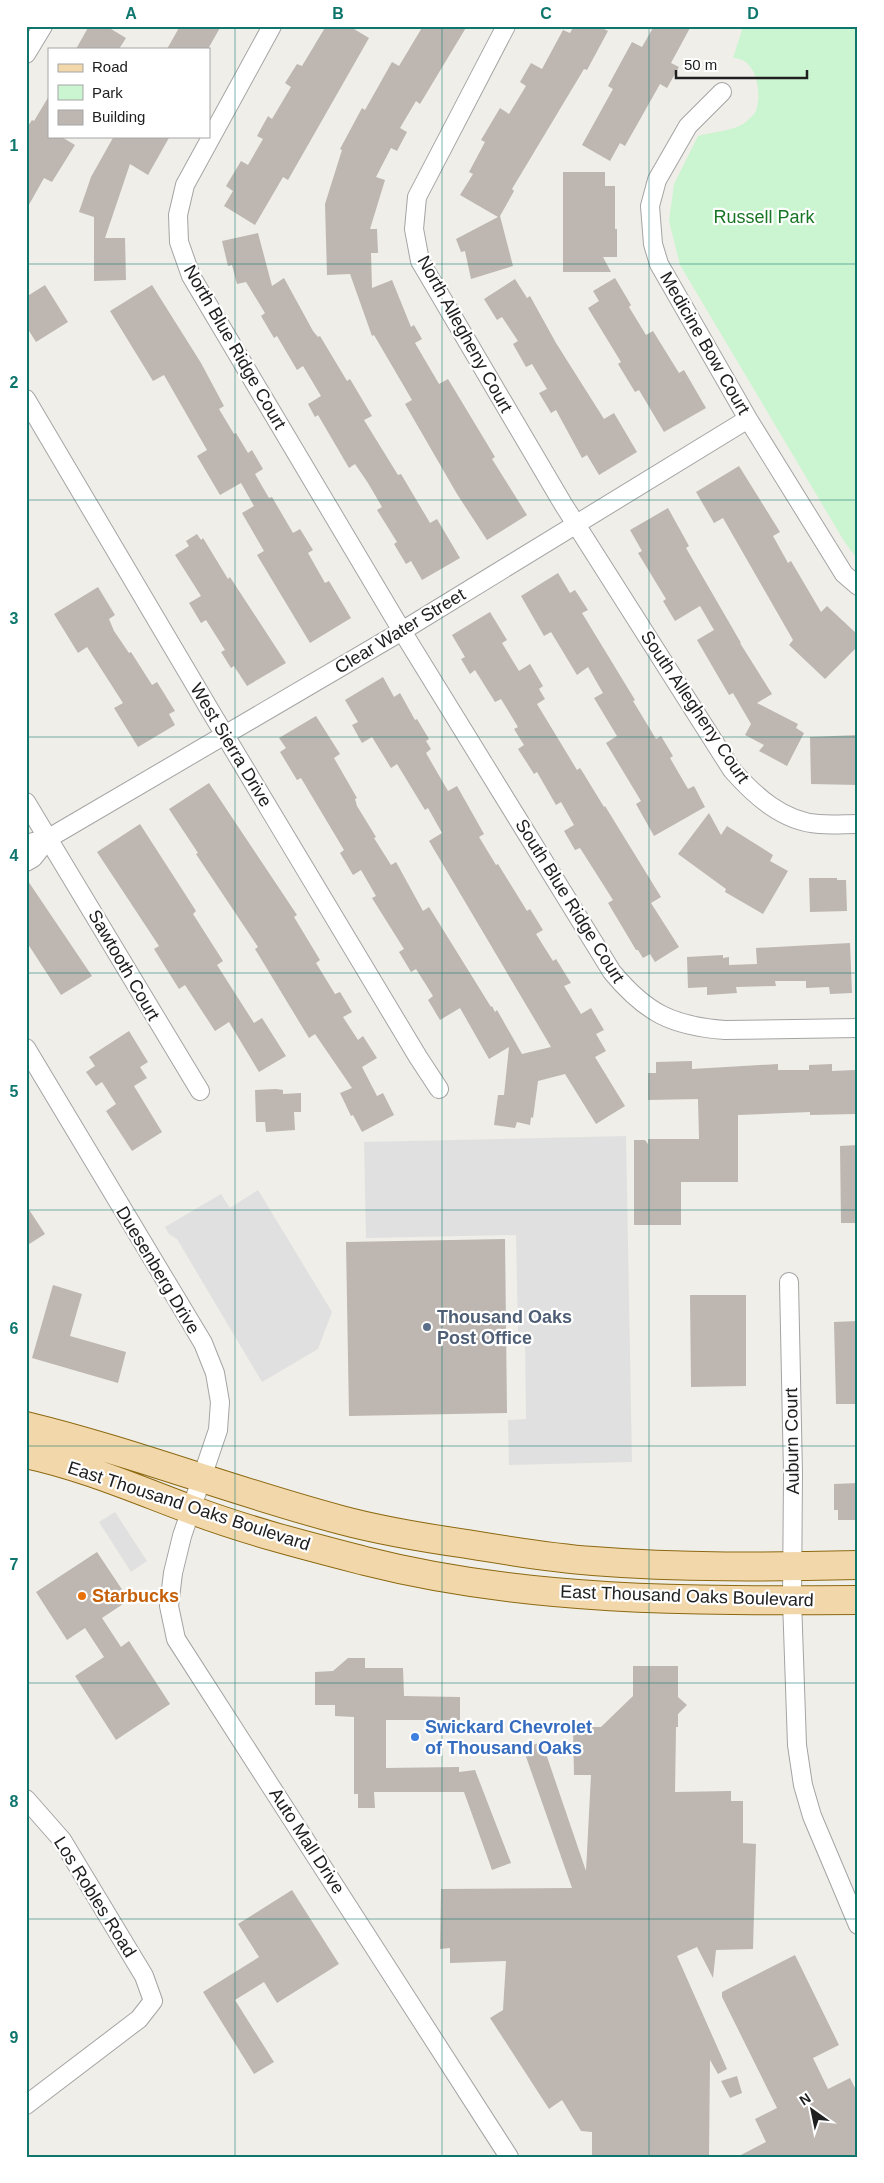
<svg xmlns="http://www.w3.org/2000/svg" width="884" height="2183" viewBox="0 0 884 2183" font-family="Helvetica,sans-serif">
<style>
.park{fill:#cbf4d0}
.parking{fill:#e0e0e0}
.building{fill:#bdb6b1}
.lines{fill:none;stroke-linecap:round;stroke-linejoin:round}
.minor-casing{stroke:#a4a4a4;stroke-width:20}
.primary-casing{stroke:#8c6911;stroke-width:30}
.minor{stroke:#fff;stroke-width:18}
.primary{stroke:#f2d7aa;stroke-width:28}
.grid{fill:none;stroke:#0f766e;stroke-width:1;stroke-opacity:0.55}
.service-dot{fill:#5c6f8a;stroke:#fff;stroke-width:2}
.food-dot{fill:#e8710a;stroke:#fff;stroke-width:2}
.shop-dot{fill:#3f7fe0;stroke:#fff;stroke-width:2}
.labels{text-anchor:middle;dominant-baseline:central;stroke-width:4.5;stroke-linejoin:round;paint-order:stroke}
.park-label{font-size:18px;fill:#187524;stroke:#fff}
.street-label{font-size:18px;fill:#202020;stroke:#fff}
.service-label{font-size:18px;font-weight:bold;fill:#4e5e75;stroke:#fff;text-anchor:start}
.food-label{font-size:18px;font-weight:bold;fill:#c56008;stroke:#fff;text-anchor:start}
.shop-label{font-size:18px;font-weight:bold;fill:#366cbe;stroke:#fff;text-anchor:start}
.neatline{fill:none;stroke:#0f766e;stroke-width:2}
.grid-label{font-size:16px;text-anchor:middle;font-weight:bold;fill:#0f766e}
</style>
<rect width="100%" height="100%" fill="#f0eee8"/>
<path class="park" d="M736,26H858V560L844,541L680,265L669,221L674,184L698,136C708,133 735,130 743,124C747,121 754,115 756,111C762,93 757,58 733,58L742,30Z"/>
<path class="parking" d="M626,1136L632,1462L509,1465L508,1420L526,1419L525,1332H518L516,1235L366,1238L364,1142Z
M258,1190L332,1312L318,1349L262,1382L177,1239L169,1234L165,1227L221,1194L230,1208Z
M115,1512L147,1561L131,1572L99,1522Z"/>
<path class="building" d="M89,26H106L126,38L119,49H76Z
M180,26H221L208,49H167Z
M326,26H349L369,38L288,180L283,177L255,225L224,206L233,191L226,186L241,161L248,165L263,139L257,136L268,116L272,119L291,87L285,83L297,64L302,66Z
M423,26H467L420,104L416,101L400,128L407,132L397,151L391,148L376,177L385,180L370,229H377L378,253H371L372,288L392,280L411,327L414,325L422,339L415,343L439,384L448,379L495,457L492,459L527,515L487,540L457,494L405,404L412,400L374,335L372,336L350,274L327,275L325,204L342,150L340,149L362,108L365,110L392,62L399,66Z
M574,26H598L608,31L587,70L584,69L512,189L514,191L500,216L513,266L471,279L465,251L461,252L456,239L498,217L460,195L473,174L469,172L485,142L481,140L500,108L509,114L526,86L520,82L531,63L542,69L563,30L570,33Z
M654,26H691L671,63L679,67L667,88L660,84L625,146L620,143L610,161L582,145L613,89L608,86L632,42L642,47Z
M49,96V136H60L75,145L52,182L44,178L26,210V129L32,120L34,121Z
M114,136H170L148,175L130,164L105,238H125L126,280L94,281V217L79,212L91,177Z
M563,172H605V186H615V229H617V257H603L611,272H563Z
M258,233L272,286L284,278L313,331L318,337L320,336L347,381L350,379L372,416L364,420L398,475L401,474L430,523L437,519L460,558L422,580L411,561L406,564L394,544L397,542L377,510L382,507L368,483L355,464L349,468L318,415L315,417L308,404L321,396L303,366L297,370L277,336L274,338L261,316L265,313L246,282L237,284L232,265L228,266L222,241Z
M615,278L631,305L629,307L646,335L653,331L679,373L684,370L706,408L664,432L639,390L635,392L618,364L621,362L588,308L599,301L593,291Z
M515,279L527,298L530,296L556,343L604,419L614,413L637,452L599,475L587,455L582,458L556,410L551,413L539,393L547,389L532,364L526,367L513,344L518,341L502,317L497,320L484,299Z
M45,285L68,322L36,342L26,326V297Z
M152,285L201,363L224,406L219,409L234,434L236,433L248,453L252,450L263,469L255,474L269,498L272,497L293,533L300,529L313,550L308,553L325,583L329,581L351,618L310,643L257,555L264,551L242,513L254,506L241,483L220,495L197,456L207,450L164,375L153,381L110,311Z
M739,466L780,532L773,536L788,563L791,561L821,612L827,606L858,635V646L825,679L789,645L793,640L723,518L714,523L696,492Z
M668,508L689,546L686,548L741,643H740L772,694L757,703L798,724L796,728L804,733L787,766L759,751L764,745L745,735L751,724L733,693L729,695L697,640L714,630L700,606L675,621L663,601L666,599L638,553L642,551L630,530Z
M197,534L201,540L203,538L228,579L230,577L286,663L247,686L234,666L231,668L221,652L225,650L206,620L201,623L189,603L201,596L175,555L189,546L186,541Z
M558,573L570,593L575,590L588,610L582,613L635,700L633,701L656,739L661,736L673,756L670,758L688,789L694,786L705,807L654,836L636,804L641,801L606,743L617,736L594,698L603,693L588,667L577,675L551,632L544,636L521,596Z
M98,587L115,615L109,619L114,631L129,653L131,652L152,685L157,682L175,711L169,714L175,725L138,747L114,708L123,703L87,647L78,653L54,614Z
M490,612L507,640L502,643L519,671L530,664L543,686L539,689L545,699L537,704L577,770L580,768L582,771L604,807L605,806L661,897L651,903L679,947L655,962L650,954L643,958L638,950H636L608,903L613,900L580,848L575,850L564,831L574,825L561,802L556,805L537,772L534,774L518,749L524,745L514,729L518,727L501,699L495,702L475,670L470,674L461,659L465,657L452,635Z
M383,677L394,697L400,693L415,720L417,719L429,739L426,741L431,749L426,753L448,791L457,786L484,834L479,837L496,865L498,864L527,911L530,909L543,930L536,934L553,961L556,959L571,983L564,986L581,1014L591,1008L604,1030L596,1034L606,1051L595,1057L625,1106L596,1124L565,1074L538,1081L533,1118L531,1117L530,1125L517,1122L515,1128L494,1125L498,1095H504L509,1047L489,1059L460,1008L440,1020L428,1000L433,996L416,969L411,972L399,952L404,949L372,898L376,896L361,870L353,875L340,853L344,850L301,778L297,780L280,752L286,748L279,738L316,716L340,754L334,758L357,798L355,799L357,806L376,837L374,838L391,865L396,862L423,911L429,907L491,1007L492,1006L495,1012L497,1010L522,1054L551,1047L429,841L442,833L428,808L425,810L397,764L391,768L372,737L362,743L352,725L358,722L345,700Z
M858,735V785L811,784L810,737Z
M209,783L297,915L294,917L320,960L316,963L335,994L340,992L352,1012L343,1017L358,1040L363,1036L377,1058L362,1067L377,1096L383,1093L394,1115L362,1132L353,1115L351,1116L340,1093L352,1088L315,1034L309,1038L255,949L258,947L196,854L198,853L169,809Z
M709,813L721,835L727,826L773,855L770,861L788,871L763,914L725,892L726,889L678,854Z
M140,824L196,911L193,914L223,961L217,965L254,1023L262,1018L286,1056L259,1072L229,1022L215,1031L185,985L179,989L154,949L159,946L97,852Z
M26,878L92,976L61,995L26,941Z
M809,878H837V880H846L847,911L810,912Z
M850,943L852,993L830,994L829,987L806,988V981H775L776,986L736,987L737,993L707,995V987L688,988L687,957L723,955V958L729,957V965L757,964L756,948Z
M129,1031L148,1062L140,1067L147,1078L134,1086L162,1132L132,1151L106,1111L116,1104L102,1082L96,1086L86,1072L95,1066L89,1057Z
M692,1061V1069L778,1064V1070H809V1065L832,1064V1071L855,1070V1114L810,1115V1112L738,1115V1182H681V1225H634V1140H645L648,1144V1139H699L698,1099L648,1100V1073H656V1062Z
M276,1089L283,1090V1094L301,1093V1112H294L295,1130L266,1132L265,1122H256L255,1090Z
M858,1145V1223H841L840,1146Z
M26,1205L45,1234L26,1246Z
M505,1239L507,1413L349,1416L346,1242Z
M53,1285L82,1294L70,1336L126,1352L118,1383L32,1358Z
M690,1295H746V1386L691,1387Z
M858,1321V1404H836L834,1322Z
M858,1483V1520H838V1510H834V1484Z
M97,1552L129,1600L102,1618L121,1647L129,1641L170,1704L116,1740L75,1676L104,1657L85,1628L67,1640L36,1592Z
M348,1658H365V1668H403L404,1696L460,1697V1720H386V1768L459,1767V1772L475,1770L511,1863L492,1870L464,1792H374L375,1808H358V1794H354V1717L335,1716V1705H315V1672L333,1671Z
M633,1666H678V1697L687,1705L678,1714V1727H676L675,1792L731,1791V1801H743V1843L756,1844L753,1949L716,1950L713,1978L697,1947L677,1956L727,2069L718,2074L710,2060L709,2157H592V2132L581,2131L562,2100L549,2109L490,2018L503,2010L506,1961L450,1963V1948L440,1949L441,1889L572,1888L523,1748L542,1742L586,1871L591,1775H574L573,1727H601L633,1696Z
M292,1890L339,1964L277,2003L264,1982L235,2000L274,2062L254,2074L203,1992L259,1957L238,1924Z
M795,1955L839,2045L813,2058L828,2089L850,2078L858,2094V2157H737L766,2142L755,2119L777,2108L722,1997V1992Z
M737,2076L742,2093L730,2098L721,2081Z"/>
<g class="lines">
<g class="minor-casing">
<path id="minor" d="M272,26L185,185L178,215L179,242L191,276L402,631L612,972C646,1013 672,1026 725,1030L858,1028
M506,26L417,197L414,229L420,261L563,504L732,770C754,795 783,822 819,824C832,825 845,824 858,824
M26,54L43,26
M722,92L688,126L657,180L650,206L653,244L659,264L748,419L844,574L858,586
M26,399L211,712L418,1057L439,1089
M26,802L200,1091
M26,844L49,838L402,631L748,419
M26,862L33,858L49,838
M26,1048L203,1343L215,1373L220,1402L218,1430L182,1536L173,1573L169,1606L176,1639L509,2157
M789,1282L793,1474L792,1600L797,1745L803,1785L812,1816L858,1925
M26,1799L62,1840L144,1976L153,2001L139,2019L26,2105"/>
</g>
<g class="primary-casing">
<path id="primary" d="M26,1426C133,1452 235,1492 341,1520C382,1531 425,1538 467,1544C509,1551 551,1558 593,1561C681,1568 770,1567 858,1565
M26,1454C83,1466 138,1490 192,1510C248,1531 307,1546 365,1561C527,1602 692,1601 858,1600"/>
</g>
<use href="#minor" class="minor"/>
<use href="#primary" class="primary"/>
</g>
<path class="grid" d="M235,26V2157M442,26V2157M649,26V2157M26,264H858M26,500H858M26,737H858M26,973H858M26,1210H858M26,1446H858M26,1683H858M26,1919H858"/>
<circle class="service-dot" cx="427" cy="1327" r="5"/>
<circle class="food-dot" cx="82" cy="1596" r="5"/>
<circle class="shop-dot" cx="415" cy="1737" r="5"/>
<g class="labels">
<g class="park-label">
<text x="764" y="217">Russell Park</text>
</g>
<g class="street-label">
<text transform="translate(465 334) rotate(61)">North Allegheny Court</text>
<text transform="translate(705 343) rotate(60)">Medicine Bow Court</text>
<text transform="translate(235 347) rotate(60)">North Blue Ridge Court</text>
<text transform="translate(400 631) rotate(-31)">Clear Water Street</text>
<text transform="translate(695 707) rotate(56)">South Allegheny Court</text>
<text transform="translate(231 745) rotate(59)">West Sierra Drive</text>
<text transform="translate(570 901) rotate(58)">South Blue Ridge Court</text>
<text transform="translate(124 965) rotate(60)">Sawtooth Court</text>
<text transform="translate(158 1270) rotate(59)">Duesenberg Drive</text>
<text transform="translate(792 1441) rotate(-91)">Auburn Court</text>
<text transform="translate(189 1506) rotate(18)">East Thousand Oaks Boulevard</text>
<text transform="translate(687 1596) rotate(2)">East Thousand Oaks Boulevard</text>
<text transform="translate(307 1841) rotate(57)">Auto Mall Drive</text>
<text transform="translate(95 1897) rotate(58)">Los Robles Road</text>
</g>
<g class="service-label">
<text x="437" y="1317">Thousand Oaks<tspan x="437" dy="21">Post Office</tspan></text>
</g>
<g class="food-label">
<text x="92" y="1596">Starbucks</text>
</g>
<g class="shop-label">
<text x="425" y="1727">Swickard Chevrolet<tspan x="425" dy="21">of Thousand Oaks</tspan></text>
</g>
</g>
<rect width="884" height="2183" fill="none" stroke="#ffffff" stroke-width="55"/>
<rect x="48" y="48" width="162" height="90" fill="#ffffff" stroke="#a6a6a6"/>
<rect x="58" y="64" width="25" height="8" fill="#f2d7aa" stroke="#a6a6a6"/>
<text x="92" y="72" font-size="15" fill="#202020">Road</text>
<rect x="58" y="85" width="25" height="15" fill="#cbf4d0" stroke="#a6a6a6"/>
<text x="92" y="98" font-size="15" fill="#202020">Park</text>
<rect x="58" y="110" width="25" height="15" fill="#bdb6b1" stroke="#a6a6a6"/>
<text x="92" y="122" font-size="15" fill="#202020">Building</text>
<g transform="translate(812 2110) rotate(327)" stroke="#ffffff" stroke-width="4" paint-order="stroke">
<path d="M0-4L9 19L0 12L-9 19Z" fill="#202020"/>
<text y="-8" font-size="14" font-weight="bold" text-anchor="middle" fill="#202020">N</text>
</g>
<path d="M676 70v8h131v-8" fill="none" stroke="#202020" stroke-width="2.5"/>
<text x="684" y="70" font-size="15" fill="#202020" stroke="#ffffff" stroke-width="4" paint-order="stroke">50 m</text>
<rect x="28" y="28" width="828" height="2128" class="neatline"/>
<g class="grid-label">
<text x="131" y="19">A</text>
<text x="338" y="19">B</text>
<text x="546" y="19">C</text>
<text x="753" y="19">D</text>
<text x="14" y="151">1</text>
<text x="14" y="388">2</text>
<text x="14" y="624">3</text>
<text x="14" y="861">4</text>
<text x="14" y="1097">5</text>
<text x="14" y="1334">6</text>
<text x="14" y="1570">7</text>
<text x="14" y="1807">8</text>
<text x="14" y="2043">9</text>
</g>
</svg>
